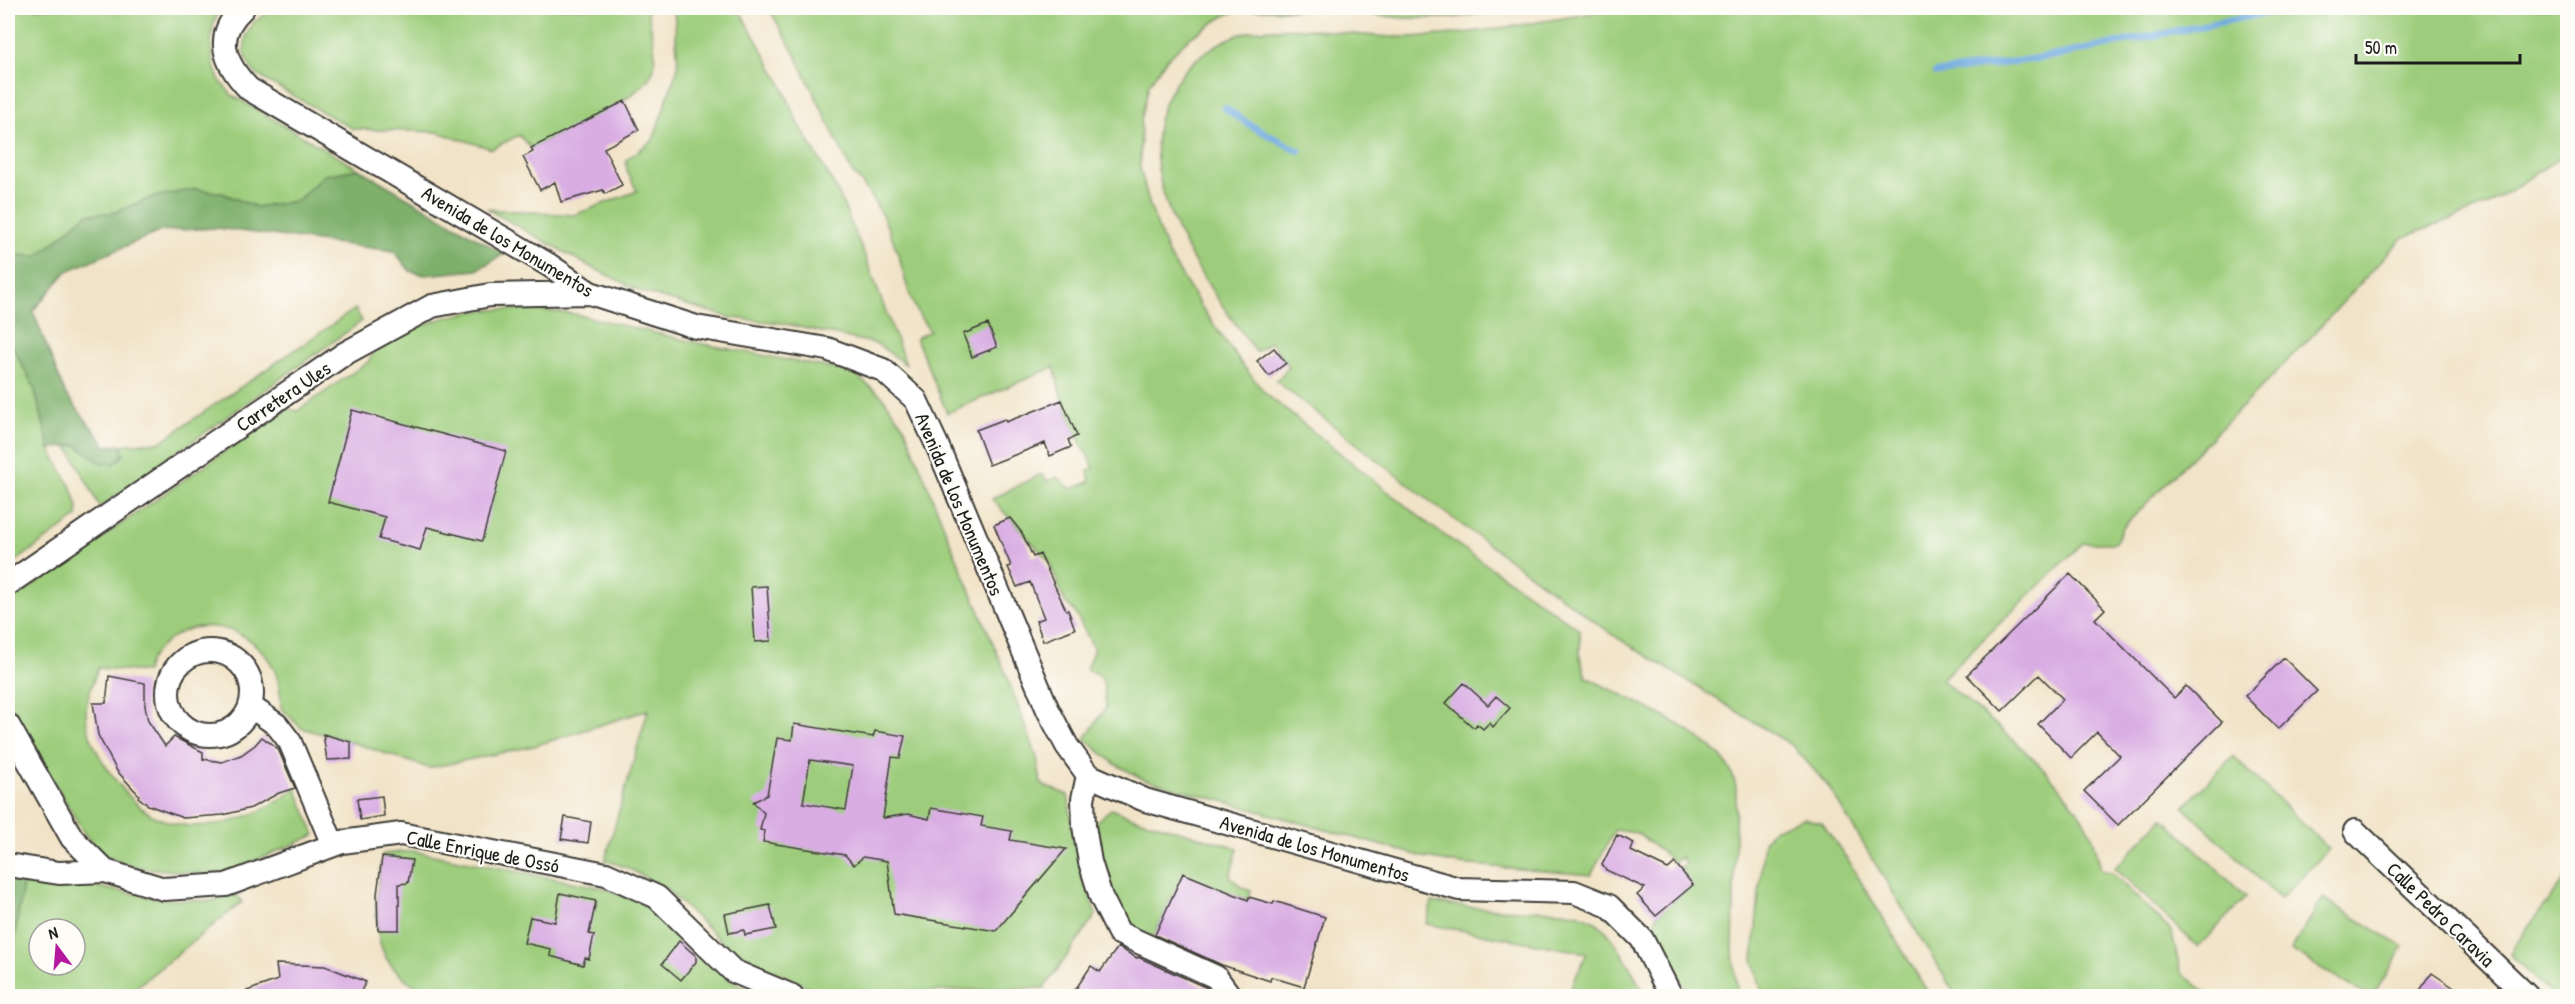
<svg xmlns="http://www.w3.org/2000/svg" width="2575" height="1004" viewBox="0 0 2575 1004" font-family="'Patrick Hand',sans-serif">
<style>
.green{fill:#9dcd7c;stroke:#5c744c;stroke-width:1.5;fill-rule:evenodd}
.forest{fill:#7eb06c;stroke:#4d6644;stroke-width:1.5}
.lines{fill:none;stroke-linecap:round;stroke-linejoin:round}
.stream{stroke:#71abe1;stroke-width:7}
.building{fill:#d9ade3;fill-rule:evenodd}
.minor-casing{stroke:#3c3a36;stroke-width:26}
.minor{stroke:#fff;stroke-width:22}
.labels{text-anchor:middle;dominant-baseline:central;stroke-width:4.5;stroke-linejoin:round;paint-order:stroke}
.street-label{font-size:20px;fill:#1c1c1c;stroke:#fdfcf7}
</style>
<rect width="100%" height="100%" fill="#fdfcf7"/>
<filter id="ink" filterUnits="userSpaceOnUse"><feTurbulence type="fractalNoise" baseFrequency=".0167" numOctaves="2"/><feDisplacementMap in="SourceGraphic" scale="12" xChannelSelector="R" yChannelSelector="G"/><feConvolveMatrix kernelMatrix="1 2 1 2 8 2 1 2 1" color-interpolation-filters="sRGB"/></filter>
<filter id="wash" filterUnits="userSpaceOnUse"><feTurbulence type="fractalNoise" baseFrequency=".008" numOctaves="4" result="noise"/><feDisplacementMap in="SourceGraphic" scale="24" xChannelSelector="R" yChannelSelector="G"/><feGaussianBlur stdDeviation="1.35" result="paint"/><feColorMatrix in="noise" values="0 0 0 0 0 0 0 0 0 0 0 0 0 0 0 0 0 1.4 0 .05"/><feComposite in="paint" operator="in"/></filter>
<g filter="url(#wash)">
<rect width="100%" height="100%" fill="#f1e3c7"/>
<path class="green" d="M11,8H221C208,27 209,56 218,77C221,84 228,90 233,96L359,169L324,175L297,201L256,207L222,193L153,197L113,213L87,214L38,256L10,255L8,251V74Z
M275,8H647C650,26 657,48 654,68C647,98 560,134 531,148L519,135L492,149L437,132L353,129L267,81L255,73L247,61L244,51L246,36L254,22Z
M674,8H738L781,83L796,119L837,190L863,251L906,365L877,344L781,323L732,318L642,292L589,266L487,209L574,215L637,191L627,171L626,160L653,140L678,67Z
M769,8H1520L1451,18H1403L1324,10H1239L1224,16L1188,39L1166,60L1149,84L1141,120L1140,168L1150,206L1168,254L1200,305L1240,362L1266,394L1431,526L1580,630V657L1586,677C1624,697 1695,727 1722,758C1730,767 1733,775 1736,787L1733,953L1738,996H1689L1655,930L1656,916L1692,885L1680,869L1686,863L1681,857L1675,862L1637,833L1615,830L1591,875L1459,864L1427,858L1143,779L1115,764L1085,739L1106,707L1103,681L1098,674L1086,669L1094,649L1075,612L1065,602L1049,561L992,499L1039,475H1043L1047,481L1058,477L1071,489L1090,482L1088,471L1094,467L1077,436L1062,400L1054,367L947,413L916,338L930,331C909,305 907,284 898,254C888,224 874,195 852,172L797,58Z
M1627,8H2567V153L2488,205L2402,238L2310,338L2123,527L2115,543H2083L1941,680C1991,720 2063,776 2091,834C2096,844 2098,858 2101,870L2112,873L2171,931L2181,973L2211,996H1956L1828,786L1793,746L1616,637L1444,512L1276,381L1289,367L1271,342L1256,352C1205,283 1118,170 1175,83C1191,59 1220,39 1248,32C1300,21 1355,39 1407,37C1480,35 1555,18 1627,8Z
M355,309L362,321L100,507L68,446L76,445L124,455L121,445L160,442Z
M526,309L575,314L698,343L851,372L882,396L905,428L950,542L1006,674L1037,757L1041,784L1068,795L1076,850L1096,915L1044,988L841,994L811,988L733,952L666,889L628,868L605,860L648,710L534,746L429,768L351,742L301,728L281,708C281,695 280,683 275,671C257,631 206,612 170,639C159,647 148,659 146,672L98,668C93,683 85,700 86,717C88,737 100,759 112,775C124,792 139,810 158,818C203,838 261,817 296,788L315,835L231,871L204,874L136,867L102,855L84,833L8,702V603L257,429L288,409L297,411L368,362C382,334 446,316 475,311C491,309 509,310 526,309Z
M8,338L34,387L50,449L73,491L78,507L77,517L8,567Z
M2233,756L2329,849L2280,899L2184,807Z
M1111,809L1131,817L1238,848L1230,876L1241,887L1251,891L1248,900L1183,874L1154,937C1146,933 1135,930 1129,924C1104,905 1097,853 1093,824Z
M1804,818L1822,823L1849,862L1930,996H1763L1753,959L1764,841L1773,830Z
M2163,818L2246,897L2198,947L2115,868Z
M412,851L604,888L642,903L732,981L760,996H434C417,987 398,977 387,959C370,931 377,885 383,854Z
M2567,877V996H2553L2510,955L2516,943Z
M24,878L60,888L76,883L162,899L211,901L236,894L242,902L125,996H8V952L14,941ZM39,929H75V965H39Z
M2323,898L2403,947L2373,996H2367L2291,950Z
M1432,902C1461,907 1489,909 1519,910C1540,911 1567,908 1587,917C1614,928 1632,973 1646,996H1567L1587,953L1426,924Z"/>
<path class="forest" d="M359,169L504,254L477,270L425,275L410,271L394,251L217,228L161,231L67,271L33,311L65,393L106,446L121,445L124,455L113,465L101,463L76,445L50,449L34,387L8,338V251L10,255L38,256L87,214L113,213L153,197L196,189L222,193L256,207L297,201L324,175Z
M8,875L24,878L14,941L8,952Z"/>
<g class="lines">
<path class="stream" d="M1936,73L2054,56L2289,8
M1225,108L1250,125L1299,151"/>
</g>
<g id="blocks">
<path class="building" d="M625,101L639,130L604,148L622,185L605,194L603,190L561,202L555,182L540,190L523,157L533,152L531,148Z
M988,324L997,347L972,357L963,334Z
M1274,348L1286,363L1269,376L1257,361Z
M1062,400L1077,436L1068,440L1071,447L1050,456L1045,443L989,465L976,430L1005,419L1006,422Z
M352,410L506,451L482,541L427,527L420,550L379,539L385,517L328,502Z
M1010,518L1022,533L1033,557L1040,554L1066,610H1068L1075,629L1043,641L1036,621L1044,618L1030,582L1017,587L1008,567L1011,566L994,525Z
M2070,574L2105,609L2095,619L2174,698L2186,686L2222,722L2118,825L2084,791L2120,756L2097,732L2071,758L2038,724L2063,699L2039,675L2002,711L1967,675Z
M767,586L771,641L755,642L751,587Z
M2284,658L2317,691L2278,729L2245,696Z
M109,676L145,683V706L148,721L165,746L174,737L203,752V759L222,762L241,755L255,745L262,737L278,749L295,788L279,793L251,808L223,815L183,818L148,805L138,797L139,795L117,771L98,735L93,703H106Z
M1464,683L1488,705L1496,696L1510,708L1493,727L1489,723L1483,729L1477,724L1474,728L1446,703Z
M794,724L873,737L875,731L905,736L900,758L892,757L883,818L908,814L929,819L931,808L983,817L981,826L1012,831L1010,840L1066,849L996,931L894,914L887,861L863,857L854,865L845,855L763,842L765,831L760,830L764,813L753,802L767,795L777,738L792,740ZM810,760L853,766L846,810L803,803Z
M323,734L351,742V759L327,760Z
M382,796L384,816L360,820L357,799Z
M565,817L591,822L588,843L561,839Z
M1617,835L1634,843L1631,851L1668,869L1675,863L1693,885L1656,916L1637,895L1645,888L1606,870L1602,865Z
M382,857L412,860L408,883L399,884V930H378L377,894Z
M1183,873L1248,900L1249,897L1273,904L1274,901L1325,917L1304,987L1271,977L1270,981L1222,965L1155,935Z
M560,893L596,901L589,934L594,935L589,959L585,958L583,965L550,956L551,949L524,943L530,917L555,922Z
M770,905L776,929L745,935L744,930L729,933L725,914Z
M679,941L696,956V962L681,980L662,964Z
M1118,947L1137,958L1138,957L1207,988L1205,996H1071L1091,966L1100,972Z
M276,964L325,966L366,982L358,996H238V994L278,980Z
M2432,973L2466,996H2416Z"/>
</g>
</g>
<g filter="url(#ink)">
<use href="#blocks" fill-opacity="0" stroke="#3c3a36" stroke-width="1.5"/>
<g class="lines">
<g class="minor-casing">
<path id="minor" d="M243,8C213,36 224,63 249,89L549,265L590,293L696,327L827,349L883,370L916,400L937,445L1048,710L1067,746L1088,775L1145,800L1459,889L1574,892L1609,906L1642,939L1671,996
M8,584L344,354L432,306L490,295L590,293
M168 693a42 42 0 1 1 84 0a42 42 0 1 1-84 0Z
M250,706L277,725L290,742L333,845
M8,725L72,838L105,871L164,889L226,885L342,842L401,834L606,874L657,897L733,971L792,996
M1088,775L1083,799L1084,826L1090,862L1101,897L1119,933L1216,977L1230,996
M2355,831L2527,996
M8,865L59,873L105,871"/>
</g>
<use href="#minor" class="minor"/>
</g>
</g>
<g class="labels">
<g class="street-label">
<text transform="translate(508 241) rotate(31)">Avenida de los Monumentos</text>
<text transform="translate(283 396) rotate(-34)">Carretera Ules</text>
<text transform="translate(960 504) rotate(67)">Avenida de los Monumentos</text>
<text transform="translate(1315 848) rotate(16)">Avenida de los Monumentos</text>
<text transform="translate(483 851) rotate(11)">Calle Enrique de Ossó</text>
<text transform="translate(2441 914) rotate(44)">Calle Pedro Caravia</text>
</g>
</g>
<rect width="2575" height="1004" fill="none" stroke="#fdfcf7" stroke-width="30"/>
<g transform="translate(57 947) rotate(344)"><circle r="28" fill="#fdfcf7" stroke="#a3a29f" stroke-width="1.5"/>
<path d="M0-4.5L10 22L0 15L-10 22Z" fill="#b5179e"/>
<text y="-9" font-size="16" font-weight="bold" text-anchor="middle" fill="#1c1c1c">N</text>
</g>
<path d="M2356 54v9h164v-9" fill="none" stroke="#1c1c1c" stroke-width="3"/>
<text x="2365" y="54" font-size="18" fill="#1c1c1c" stroke="#fdfcf7" stroke-width="4.5" paint-order="stroke">50 m</text>
</svg>
